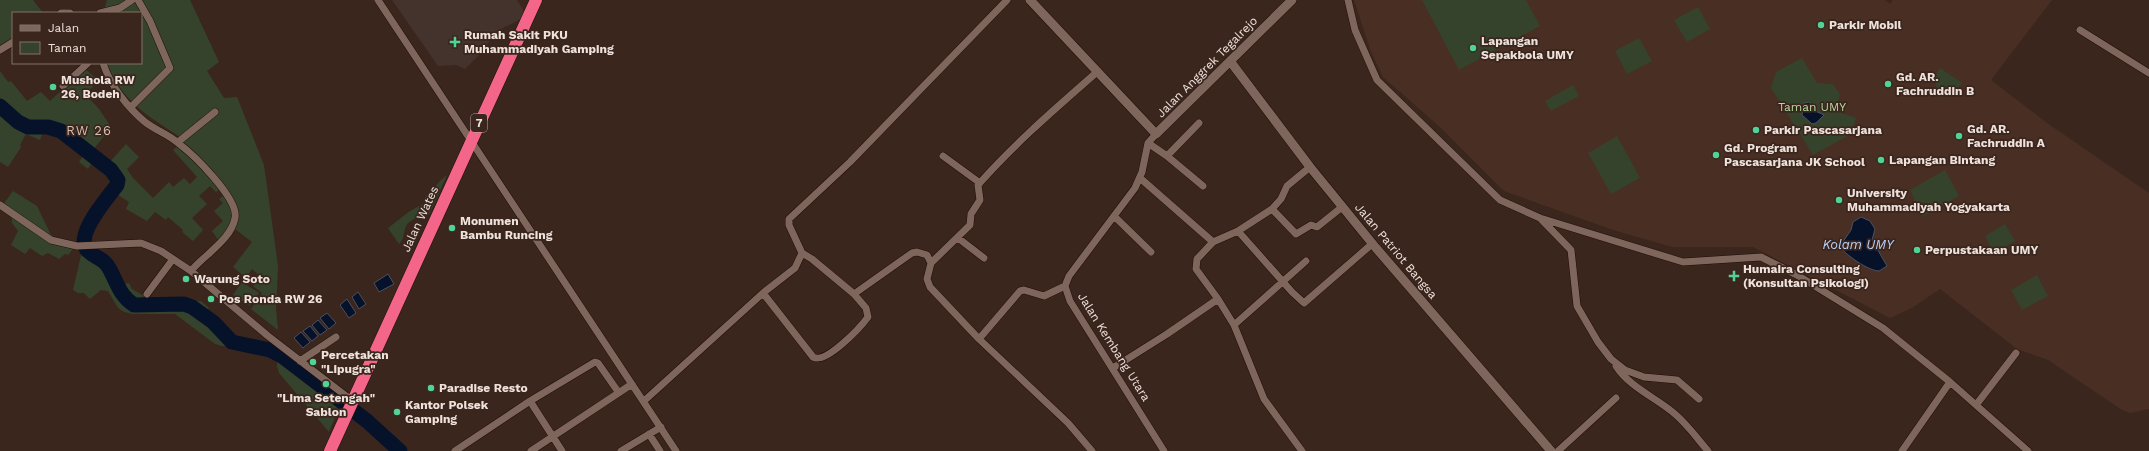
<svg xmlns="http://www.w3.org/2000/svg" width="2149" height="451" viewBox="0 0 2149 451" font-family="'Work Sans',sans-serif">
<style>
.built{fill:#492e23}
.medical{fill:#44322c}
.green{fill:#36432c}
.water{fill:#06122a;stroke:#4c505f}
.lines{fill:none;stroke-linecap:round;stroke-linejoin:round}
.river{stroke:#06122a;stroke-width:15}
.street-casing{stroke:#200e07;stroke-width:8}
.secondary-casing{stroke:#200e07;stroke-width:10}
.highway-casing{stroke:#200e07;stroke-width:13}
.street{stroke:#7e665c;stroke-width:7}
.secondary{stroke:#7e665c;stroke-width:9}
.highway{stroke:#f46689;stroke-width:12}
.poi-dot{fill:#51d398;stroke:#3a261d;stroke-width:1.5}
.labels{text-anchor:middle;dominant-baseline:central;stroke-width:3.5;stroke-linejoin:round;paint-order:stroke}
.shield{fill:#3a261d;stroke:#b9aaa3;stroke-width:1}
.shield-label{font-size:11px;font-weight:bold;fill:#efe2dc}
.poi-label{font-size:12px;font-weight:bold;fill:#efe2dc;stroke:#3a261d;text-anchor:start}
.street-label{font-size:12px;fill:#efe2dc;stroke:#3a261d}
.park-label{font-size:12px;fill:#b5d69f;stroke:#3a261d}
.neighbourhood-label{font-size:13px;letter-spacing:1px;fill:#dabfb4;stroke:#3a261d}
.water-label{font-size:13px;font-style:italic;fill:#b9d1fc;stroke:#3a261d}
</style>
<rect width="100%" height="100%" fill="#3a261d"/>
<path class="built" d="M1354,0H1885L1890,4L1893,0H2052L1991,80L2047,123L2149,193V409L2130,413L2122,410L2048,360L2017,349L1940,289L1912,308L1890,318L1753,247H1672L1613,230L1504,191L1440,127L1383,77L1371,52Z"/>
<path class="medical" d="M392,0H517L527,16L497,31L481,53L465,69L456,65L438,66Z"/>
<path class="green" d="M0,0H33L43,13H13V38L0,47Z
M107,0H190L219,62L207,71L224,98L237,97L264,165L278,266L276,309L278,330L251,309L262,293L253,286L259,275L252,269L246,278L233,267L252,242L235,229L215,253L209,248L219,241L212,231L223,221L214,211L223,203L219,199L223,196L219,190L216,192L210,186L199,196L207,204L192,218L203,230L193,241L182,232L183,230L168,217L166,220L155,212L147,221L126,209L129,202L115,193C124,180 119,173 109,163L126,144L139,157L127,169L133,178L153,198L169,182L173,187L184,178L190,184L197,177L173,150L185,140C148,116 125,104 105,63H141V13H103Z
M1422,0H1526L1540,26L1459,70Z
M1698,7L1710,29L1687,42L1674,20Z
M1639,38L1652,61L1627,74L1615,51Z
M1802,58L1817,83L1833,84L1840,94L1836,111L1856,118L1851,134L1813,155L1771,88L1776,72Z
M1940,68L1962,83C1948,103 1925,89 1940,68Z
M85,69L98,80L86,95L99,109L111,127L93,150L97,154L88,169L79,162L84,154L83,153L72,146L63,137L47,130H44L40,140L26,134L20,145L21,147L8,167L0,162V71L8,82L11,81L27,101L41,92L50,101Z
M1573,85L1579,96L1551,111L1545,101Z
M1617,136L1640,178L1611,194L1588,153Z
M1945,170L1959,196L1923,216L1910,190Z
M447,175L429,215C423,213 409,220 406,226C403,233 405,238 399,244L388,228L410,211L425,203V197C434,190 438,181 447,175Z
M13,191L37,206L51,235L73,249L68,255L65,254L59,259L48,253L42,256L30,248L25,254L11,245L18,231L12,223V213L2,206Z
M2005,224L2015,241L1994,253L1985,236Z
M82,251L98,259L110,276L124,284L129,283L132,289L144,296L139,304H173L201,301L209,308L205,313C217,323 229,330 233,346H222L215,344L175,314H133L124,312L118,308L108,291L101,290L90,299L84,293H78L73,290Z
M2037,275L2048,296L2022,310L2011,290Z
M242,282L259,293L250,306L233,295Z
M278,357L340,405L329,432L279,373L277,366Z"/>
<path class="water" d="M1809,102L1813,110L1824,115L1816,123L1812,124L1802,115L1804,103Z
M1861,217L1870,221L1875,229L1872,240L1887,266L1879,271C1869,271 1845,255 1840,246L1851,230L1853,222Z
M388,274L394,284L379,292L374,283Z
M358,292L366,304L359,309L352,297Z
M347,299L356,313L349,318L340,305Z
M327,313L336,323L329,329L320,318Z
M318,320L327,330L320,335L312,325Z
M310,326L318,336L312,341L303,331Z
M301,332L310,342L303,348L294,338Z"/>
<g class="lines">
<path class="river" d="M0,106L18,122L28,127H48L61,131L111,170L118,180L117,185C107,199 73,236 88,251C95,258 104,258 109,268C117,282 119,295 134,305L184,304L192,307L213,322L232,342L270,350L282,356L367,421L400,451"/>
<g class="street-casing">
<path id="street" d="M378,0L676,451
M1348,0L1355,30L1377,80L1500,200L1540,218L1683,262L1761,257L1797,275L1883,328L1950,382L2028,451
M61,13H70
M100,13L120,8L132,0
M2080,30L2149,73
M0,50L13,42
M103,63C110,85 127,107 145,122C155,130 168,134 178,143C194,155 239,199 235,218C231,240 204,255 191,271
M63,86L88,63
M131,107L170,68L150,21L138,0
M1156,134L1148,143L1142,172L1135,188L1069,276L1065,286L1070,301L1164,451
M178,142L215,112
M1148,143L1167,156L1203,186
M943,156L980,183
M1167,156L1199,123
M1140,178L1213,242L1197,259L1196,269L1218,299L1234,325L1264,399L1302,451
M0,205L51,240L77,246L141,243L161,251L191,271L268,336L346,396L353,400
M1272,209L1296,234L1311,225L1317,227L1342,207
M1114,216L1151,252
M1541,219L1571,250L1577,306L1598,342L1611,359L1625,370L1644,377L1677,380L1699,399
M1238,231L1292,292L1304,303L1372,244
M958,238L984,258
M1213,242L1238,231L1272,209L1281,199L1287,186L1310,167
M802,253L812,259L854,294L912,253L917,252L927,255L931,263L927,279L930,287L979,339L1068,423L1092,451
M931,263L970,225L971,214L980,200L978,185C1014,144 1056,108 1097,72
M763,293L813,357C825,365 860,328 868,317L866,308L854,294
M147,294L173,259
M1234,325L1306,261
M979,339L1020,291L1024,290L1044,296L1065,286
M300,361L336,337
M1616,366C1629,386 1652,396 1670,410C1685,421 1696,437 1708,451
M1113,368L1167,334L1218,299
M530,401L562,451
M644,401L763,293L795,268L802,253L789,225V219L850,162L1007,0
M1976,405L2016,353
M649,434L660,451
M455,451L530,401L595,362L598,363L619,393
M531,451L632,384
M621,451L661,427
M1558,451L1616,398
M1902,451L1950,382"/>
</g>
<g class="secondary-casing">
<path id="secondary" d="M1030,0L1156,134L1292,0
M1230,61L1310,167L1376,248L1551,451"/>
</g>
<g class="highway-casing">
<path id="highway" d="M330,451L536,0"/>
</g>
<use href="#street" class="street"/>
<use href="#secondary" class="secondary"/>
<use href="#highway" class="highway"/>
</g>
<g class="poi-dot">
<circle cx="1821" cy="25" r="4"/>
<path d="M453 36h4v4h4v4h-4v4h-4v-4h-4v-4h4z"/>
<circle cx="1473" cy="48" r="4"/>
<circle cx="1888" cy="84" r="4"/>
<circle cx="53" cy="87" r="4"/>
<circle cx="1756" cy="130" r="4"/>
<circle cx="1959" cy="136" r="4"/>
<circle cx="1716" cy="155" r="4"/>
<circle cx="1881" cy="160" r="4"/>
<circle cx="1839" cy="200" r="4"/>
<circle cx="452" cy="228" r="4"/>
<circle cx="1917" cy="250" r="4"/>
<path d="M1732 270h4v4h4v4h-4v4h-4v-4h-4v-4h4z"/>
<circle cx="186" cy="279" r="4"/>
<circle cx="211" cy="299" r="4"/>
<circle cx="313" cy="362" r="4"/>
<circle cx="326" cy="384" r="4"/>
<circle cx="431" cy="388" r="4"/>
<circle cx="397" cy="412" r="4"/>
</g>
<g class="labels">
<rect class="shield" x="471" y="114" width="16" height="18" rx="3"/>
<g class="shield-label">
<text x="479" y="123">7</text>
</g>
<g class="poi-label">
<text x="1829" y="25">Parkir Mobil</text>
<text x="464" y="35">Rumah Sakit PKU<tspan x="464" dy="14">Muhammadiyah Gamping</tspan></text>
<text x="1481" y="41">Lapangan<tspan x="1481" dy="14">Sepakbola UMY</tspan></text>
<text x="1896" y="77">Gd. AR.<tspan x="1896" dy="14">Fachruddin B</tspan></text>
<text x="61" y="80">Mushola RW<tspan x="61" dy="14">26, Bodeh</tspan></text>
<text x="1967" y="129">Gd. AR.<tspan x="1967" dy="14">Fachruddin A</tspan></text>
<text x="1764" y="130">Parkir Pascasarjana</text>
<text x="1724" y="148">Gd. Program<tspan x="1724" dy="14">Pascasarjana JK School</tspan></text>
<text x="1889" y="160">Lapangan Bintang</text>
<text x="1847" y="193">University<tspan x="1847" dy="14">Muhammadiyah Yogyakarta</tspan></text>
<text x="460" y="221">Monumen<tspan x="460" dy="14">Bambu Runcing</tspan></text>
<text x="1925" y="250">Perpustakaan UMY</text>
<text x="1743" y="269">Humaira Consulting<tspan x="1743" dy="14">(Konsultan Psikologi)</tspan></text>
<text x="194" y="279">Warung Soto</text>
<text x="219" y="299">Pos Ronda RW 26</text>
<text x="321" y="355">Percetakan<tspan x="321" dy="14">"Lipugra"</tspan></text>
<text x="439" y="388">Paradise Resto</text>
<text x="326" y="398" text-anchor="middle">"Lima Setengah"<tspan x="326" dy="14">Sablon</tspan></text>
<text x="405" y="405">Kantor Polsek<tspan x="405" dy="14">Gamping</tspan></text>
</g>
<g class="street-label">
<text transform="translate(1207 67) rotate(-45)">Jalan Anggrek Tegalrejo</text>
<text transform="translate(420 219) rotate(-65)">Jalan Wates</text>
<text transform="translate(1396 251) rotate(50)">Jalan Patriot Bangsa</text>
<text transform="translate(1114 347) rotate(58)">Jalan Kembang Utara</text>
</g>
<g class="park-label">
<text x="1812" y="107">Taman UMY</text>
</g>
<g class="neighbourhood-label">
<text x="89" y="130">RW 26</text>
</g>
<g class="water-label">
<text x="1858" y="244">Kolam UMY</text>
</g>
</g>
<rect x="12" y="12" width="130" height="52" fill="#3a261d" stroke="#827169"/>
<rect x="20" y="25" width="20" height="6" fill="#7e665c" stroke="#827169"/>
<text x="48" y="32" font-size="12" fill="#efe2dc">Jalan</text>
<rect x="20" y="42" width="20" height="12" fill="#36432c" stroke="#827169"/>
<text x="48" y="52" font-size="12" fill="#efe2dc">Taman</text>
</svg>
